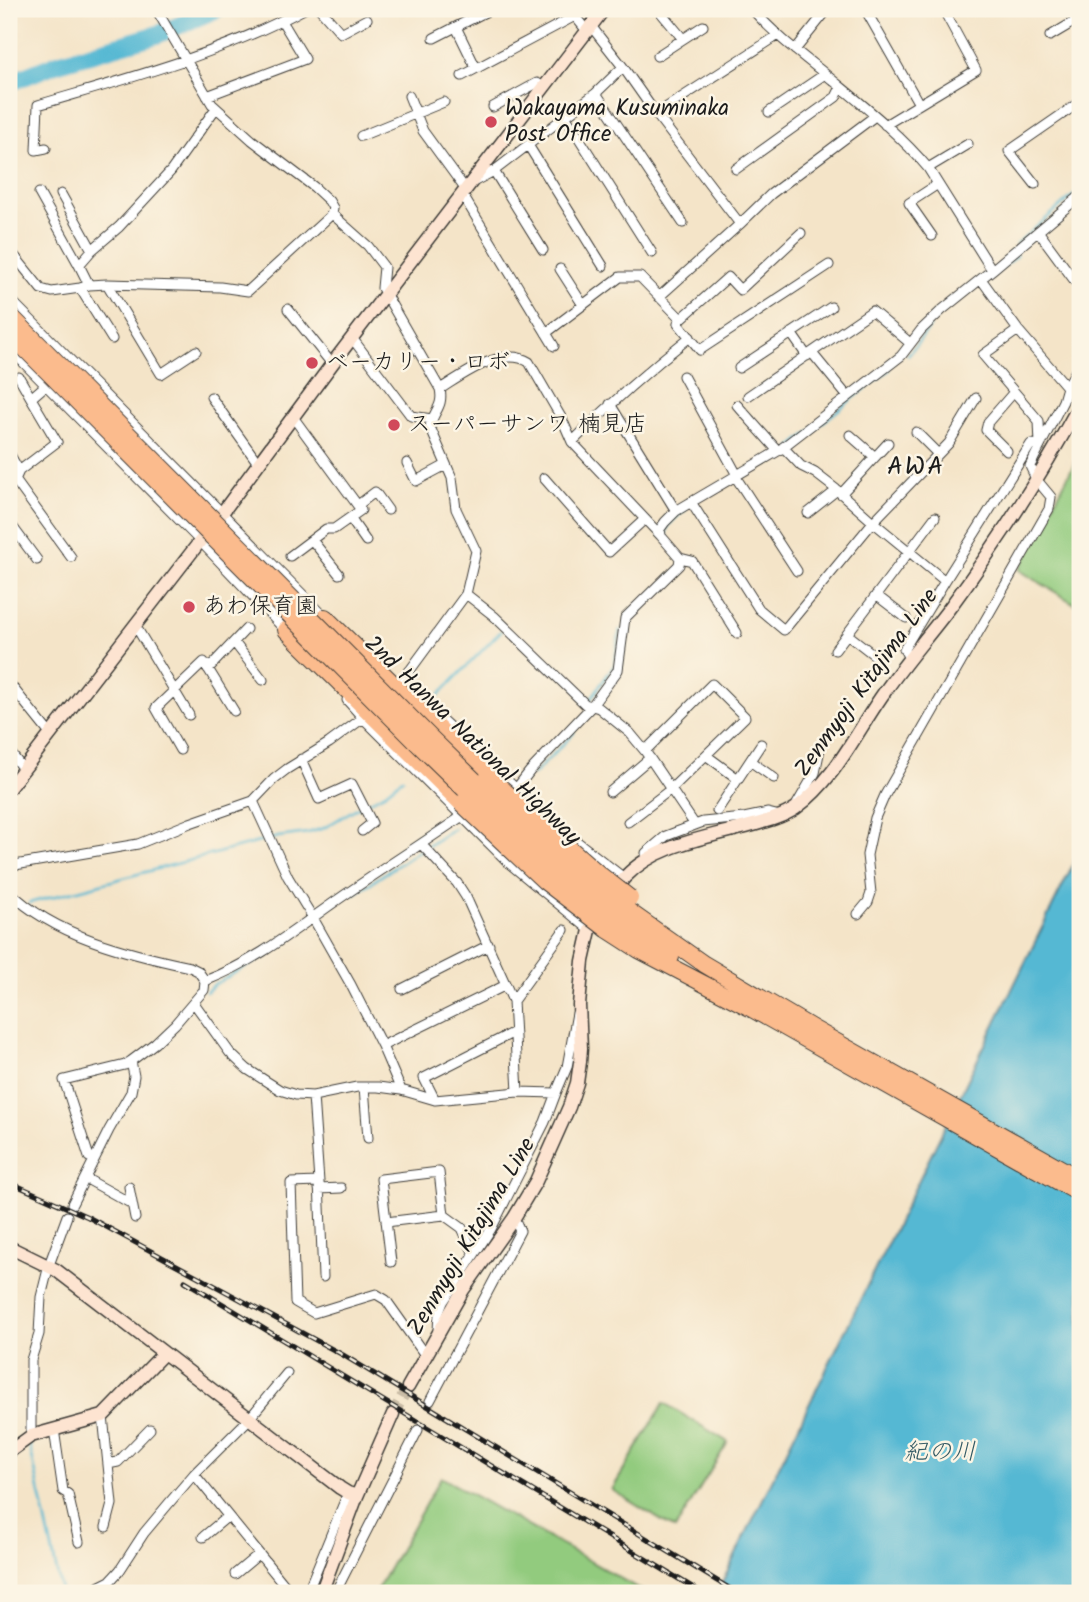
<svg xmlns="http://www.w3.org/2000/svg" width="1089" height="1602" viewBox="0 0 1089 1602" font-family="Kalam,'Klee One',sans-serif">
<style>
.green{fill:#92cb7e;stroke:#57744d;stroke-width:2}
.water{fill:#55b8d3;stroke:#386a78;stroke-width:2}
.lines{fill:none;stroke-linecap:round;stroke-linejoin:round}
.stream{stroke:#55b8d3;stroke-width:2.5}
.river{stroke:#55b8d3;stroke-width:18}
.secondary-tunnel{stroke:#c9bca6;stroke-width:12;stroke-dasharray:12 6;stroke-linecap:butt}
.street-casing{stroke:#3c3a36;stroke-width:11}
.secondary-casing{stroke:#3c3a36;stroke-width:15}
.highway-casing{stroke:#3c3a36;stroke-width:18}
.street{stroke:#fff;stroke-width:9}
.secondary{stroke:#fde4d1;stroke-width:12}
.highway{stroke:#fbbb8d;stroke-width:16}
.rail-casing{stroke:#1c1c1c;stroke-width:5}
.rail{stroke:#fcf5e5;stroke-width:2.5;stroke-dasharray:8;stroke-linecap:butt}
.highway-bridge-casing{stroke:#3c3a36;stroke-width:18;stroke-linecap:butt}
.highway-bridge{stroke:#fbbb8d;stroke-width:16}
.poi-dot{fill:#d1495b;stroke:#fcf5e5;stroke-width:2.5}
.labels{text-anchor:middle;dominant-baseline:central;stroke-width:5;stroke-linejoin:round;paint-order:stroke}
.poi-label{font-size:23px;fill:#1c1c1c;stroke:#fcf5e5;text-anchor:start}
.street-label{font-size:23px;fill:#1c1c1c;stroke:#fcf5e5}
.water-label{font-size:24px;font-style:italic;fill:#335a65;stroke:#fcf5e5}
.quarter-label{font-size:26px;letter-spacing:2px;fill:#1c1c1c;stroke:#fcf5e5}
</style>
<rect width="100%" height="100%" fill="#fcf5e5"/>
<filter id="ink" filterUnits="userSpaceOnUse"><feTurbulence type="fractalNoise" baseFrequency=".0143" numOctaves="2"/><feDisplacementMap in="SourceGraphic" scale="14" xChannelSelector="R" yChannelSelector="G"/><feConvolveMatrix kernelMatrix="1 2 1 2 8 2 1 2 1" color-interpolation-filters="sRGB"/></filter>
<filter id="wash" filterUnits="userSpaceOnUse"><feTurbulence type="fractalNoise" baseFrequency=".00686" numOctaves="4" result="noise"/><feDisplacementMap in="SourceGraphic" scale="28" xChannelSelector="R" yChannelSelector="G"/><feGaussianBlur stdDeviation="1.57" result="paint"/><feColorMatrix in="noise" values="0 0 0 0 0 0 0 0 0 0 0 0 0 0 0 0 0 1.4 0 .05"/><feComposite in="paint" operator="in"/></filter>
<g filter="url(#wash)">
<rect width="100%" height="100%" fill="#f4e4c8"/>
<path class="green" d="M1080,453V607L1019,570Z
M664,1403L728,1442L675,1529L612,1490Z
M441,1477L646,1593H375Z"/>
<path class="water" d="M1080,850V1593H717Z"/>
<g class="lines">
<path class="stream" d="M1016,244L1080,190
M994,274L1017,256L1016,254
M908,355L930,327
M790,448L889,370
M667,537C663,526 676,518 685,510
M437,697L501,631
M588,703L614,665L620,630
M533,775L574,733L573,731
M366,803L382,795L403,778
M428,846L454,828
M354,894L422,849
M29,903L278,837L308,833L324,828L360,806
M9,906L19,905
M206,992L215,984L271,953L297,934
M29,1442L61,1591L59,1593"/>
<path class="river" d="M9,83L58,63L159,34L217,9"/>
</g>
</g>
<g filter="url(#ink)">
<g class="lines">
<path class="secondary-tunnel" d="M393,1414L408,1387"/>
<g class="street-casing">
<path id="street" d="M156,9L212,104L252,140L314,187L329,201L333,208L332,214L368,246L384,267L382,288L440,389C444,407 433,411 430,427L452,478L456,509L476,551L466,594L411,669L400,682
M320,9L341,33L367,19
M569,9L587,31
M658,9L683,39
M752,9C774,34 799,53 824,73C860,103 898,132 928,168L992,270
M865,9L919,104
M1064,9L1079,21
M591,26L623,67L656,114L777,36
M456,27L476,68
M1050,36L1077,20
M434,38L491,9
M795,50L828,9
M657,56L703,26
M462,76L575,16
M596,93L683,223
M207,96L305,59L282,21
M409,96L423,131L466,190
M493,107L537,83L544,87
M769,112L825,74
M656,114L740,224L771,194L875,116
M565,116L652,253
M885,125L976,70L943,9
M361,136L444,102
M528,145L603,266
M46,148L36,150L38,105C129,78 221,54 304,9
M928,168L968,144
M736,169L836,97L841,87
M494,171L543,250
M475,181L494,171L596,93L623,67
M1035,184L1009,151L1080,102
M39,193L79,265
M61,194L92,250
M462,194L554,346
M1038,231L1080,288
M932,236L909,203L938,184
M9,249L41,289L52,292L80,288L89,285L107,284L220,287L248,291L332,214
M560,269L583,305
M107,284L161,374L196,351
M89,285L79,265L92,250L119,227L171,171L216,108
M80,288L112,339
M659,297L740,224
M9,298L328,620
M288,309L332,364
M681,319L728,277L740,290L801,233
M546,333L620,277H640L681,319L678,323L700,350L829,265
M791,333L807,356
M352,338L411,416L432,419
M9,348L200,541L287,632
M812,353L848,397
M739,368L831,307
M683,376L737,475
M19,377L31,398
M1067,387L1080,363
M440,389C463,375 502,345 529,362L562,419L572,442L661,536
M748,396L872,311L910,343
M211,397L258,463
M610,404L676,511
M737,405L778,451
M916,432L938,454
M850,435L875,457
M572,442C609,405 648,370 690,337
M783,447L801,466L815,473L837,490L873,522L945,581
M1007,451L986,430L988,422L1014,392
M9,453L19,471
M407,463L416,481L446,465
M735,476L797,571
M544,478L609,552L645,519
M15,480L71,557
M9,485L15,480L19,471L57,442L31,398L46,385
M841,494L888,443
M691,502L759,609L784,630L873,522L949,443L976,398
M358,505L375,492L388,510
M808,513L837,490
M350,518L366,541
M9,522L37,560
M312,540L339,574
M290,556L326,529H334L361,510L293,417
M680,558L692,561L737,633
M466,594L494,616L585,704L599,708L630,733L645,751L695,825L666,836L646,853L647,860
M876,595L906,618
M135,625L189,715
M847,634L878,658
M234,642L263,680
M835,650L935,517
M909,658L904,649L945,581L1031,444L1040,445L1039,421L983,355L1018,330
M208,669L246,629
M9,683L50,734
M347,700L363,718L510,864L590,930
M441,719L552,822L624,878
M180,750L156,708L204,662L234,711
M9,751L23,769
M707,756L738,779L717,811
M301,759L319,799L352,784L372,823L362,831
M750,761L774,778
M738,779L761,744
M610,792L650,758
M506,794L516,789L530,771L591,707L618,670L625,618L679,565L680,558L661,536L660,529L665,522L676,511L778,451L901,356L921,330L942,310L992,270L1080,196
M253,801L288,877L313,918L351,985L382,1046L401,1090
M797,804L815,773L820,749
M628,822L671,789L745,717L712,684L645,751
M695,825L703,822L744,818L768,813L780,816
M421,844L457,883L466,897L513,1001L518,1092
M9,866L138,844L190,823L253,801L274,779L287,769L329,743L363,718
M9,891C54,936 129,954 190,967L198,971L205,981L204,990L175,1024L155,1043L131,1061L134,1076L131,1092L109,1130L72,1204
M858,914L868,902L871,893L867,855L875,818L885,795L1049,509L1051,497L1036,479L1030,466L1063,401L1067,387L1018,330L981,279
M205,981C259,960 298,927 346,894C384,868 423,843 461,817L472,812
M402,989L489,945
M513,1001L564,930
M194,1003L230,1053L247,1069L280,1090L296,1095L313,1096L357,1087H378L401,1090L435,1100L518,1092L556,1093L567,1067L577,1013
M382,1046L506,985
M364,1087L368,1138
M313,1096L319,1182
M435,1100L424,1078L514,1032
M94,1160L89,1157L64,1080L125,1065L131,1061
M85,1178L132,1204
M129,1187L135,1218
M319,1189L341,1188
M444,1215L462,1228L474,1254
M386,1222L444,1215L439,1172L381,1179L391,1262
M323,1277L319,1182L291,1183L295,1302L314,1313L376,1294L386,1300L425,1355
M438,1331L439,1312L443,1302L491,1229L545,1122L556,1093
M430,1401L520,1231L514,1218
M103,1416L112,1504L106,1527
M54,1429L63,1491L68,1494L79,1542
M31,1436V1360L39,1334L41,1297L49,1265L67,1216
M108,1464L118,1462L150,1429
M194,1474L291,1593
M203,1537L228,1516
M235,1574L259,1554
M68,1593L94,1589L110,1581L120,1570L144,1533L170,1502L194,1474L249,1419L287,1373
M307,1593L348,1493
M335,1593L418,1430"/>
</g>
<g class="secondary-casing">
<path id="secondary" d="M9,788L222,513L332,364L604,9
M613,895C617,889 620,882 625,877C655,845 705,838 746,827C763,822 781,818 796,808C837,778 857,730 886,690C906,661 930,634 951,606C998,542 1042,474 1080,404
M9,1247L56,1270L340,1488L348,1493L357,1496
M408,1387L463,1290L514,1218L536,1181L569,1107L577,1083L580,1062L581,1048L579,1005L583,961L590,930L601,913
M9,1452L31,1436L103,1416L164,1353
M321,1593L357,1496L393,1414"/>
</g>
<g class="highway-casing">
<path id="highway" d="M325,617L488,776
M286,630L461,803
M623,907L704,964L812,1028L1080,1179
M615,918L671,957
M608,930L639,950L750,1008L1080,1194"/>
</g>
<use href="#street" class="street"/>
<use href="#secondary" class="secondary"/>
<use href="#highway" class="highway"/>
<g class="rail-casing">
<path id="rail" d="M9,1182L88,1217L343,1355L737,1593
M185,1281L702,1593"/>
</g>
<use href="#rail" class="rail"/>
<g class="highway-bridge-casing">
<path id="highway-bridge" d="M9,314L431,738L501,806L562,859L623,907
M9,333L421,747L492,816L536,855L615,918
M488,776L598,873L630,898
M461,803L544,881L608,930"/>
</g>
<use href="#highway-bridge" class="highway-bridge"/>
</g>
</g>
<g class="poi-dot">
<circle cx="491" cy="122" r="7"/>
<circle cx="312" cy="363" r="7"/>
<circle cx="394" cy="425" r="7"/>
<circle cx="189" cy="607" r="7"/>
</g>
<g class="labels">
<g class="poi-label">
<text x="505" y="109">Wakayama Kusuminaka<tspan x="505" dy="26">Post Office</tspan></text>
<text x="326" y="363">ベーカリー・ロボ</text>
<text x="408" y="425">スーパーサンワ 楠見店</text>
<text x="203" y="607">あわ保育園</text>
</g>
<g class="street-label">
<text transform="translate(867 683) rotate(-54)">Zenmyoji Kitajima Line</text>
<text transform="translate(472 741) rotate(44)">2nd Hanwa National Highway</text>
<text transform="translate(472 1237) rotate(-59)">Zenmyoji Kitajima Line</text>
</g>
<g class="water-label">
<text x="940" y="1452">紀の川</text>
</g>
<g class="quarter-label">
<text x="916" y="467">AWA</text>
</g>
</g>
<rect width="1089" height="1602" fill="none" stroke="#fcf5e5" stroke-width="35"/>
</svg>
